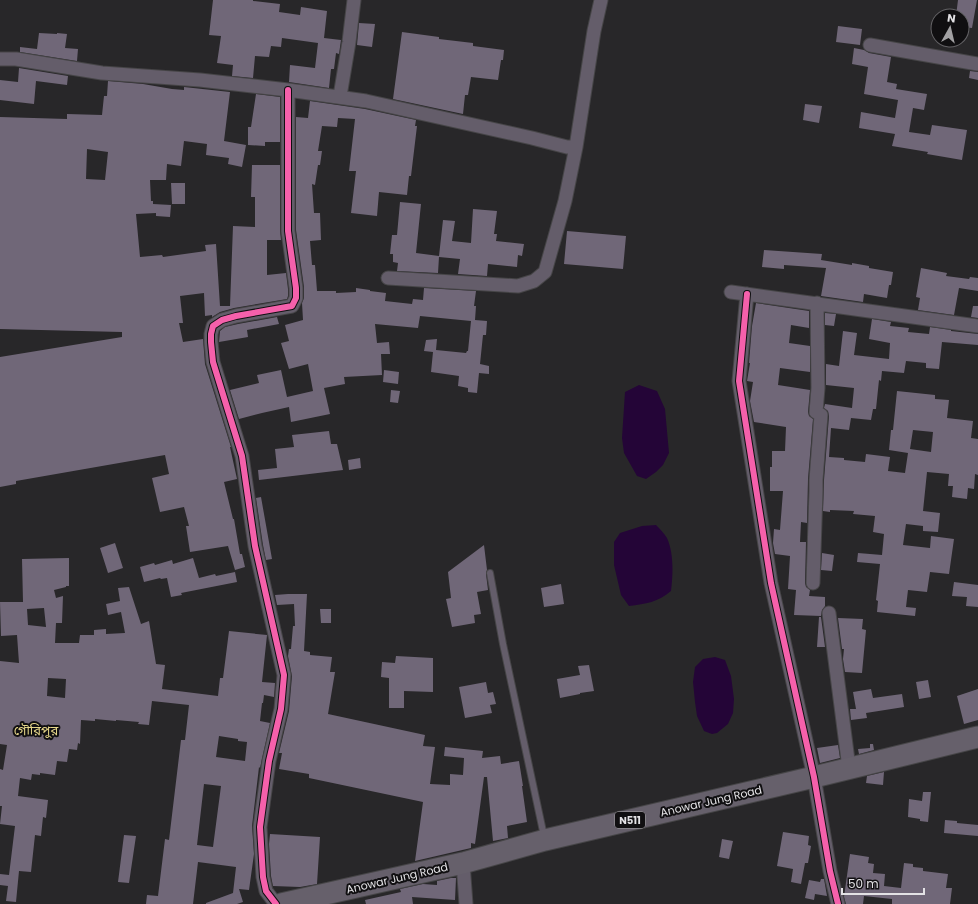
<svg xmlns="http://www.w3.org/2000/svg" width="978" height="904" viewBox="0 0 978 904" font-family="Poppins,'Noto Sans Bengali',sans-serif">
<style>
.water{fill:#240537}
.building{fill:#706778;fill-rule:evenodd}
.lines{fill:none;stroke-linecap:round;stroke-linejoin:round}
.service-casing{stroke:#464547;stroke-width:8}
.minor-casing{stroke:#464547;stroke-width:15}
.trunk-casing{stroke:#464547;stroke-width:23}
.service{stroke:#645d6a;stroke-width:6}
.minor{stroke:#645d6a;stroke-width:13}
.trunk{stroke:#66606b;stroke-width:21}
.cycleway-casing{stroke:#100f11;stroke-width:8}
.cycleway{stroke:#f560ab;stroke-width:6}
.labels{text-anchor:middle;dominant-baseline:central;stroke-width:4;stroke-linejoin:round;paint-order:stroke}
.shield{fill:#100f11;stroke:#a4a3a5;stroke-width:1}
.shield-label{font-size:10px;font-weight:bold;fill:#e3e2e5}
.street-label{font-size:11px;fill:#e3e2e5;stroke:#100f11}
.quarter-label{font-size:13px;fill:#e7d88a;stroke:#100f11}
</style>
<rect width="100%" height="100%" fill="#282729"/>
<path class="water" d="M639,385L657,391L665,409L669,453L663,465L656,472L646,479L637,476L624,453L622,438L625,392Z
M656,525C660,529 664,533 667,538C674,554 673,574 671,591C658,602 646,604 629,606L621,595L614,565V542L620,533L642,526Z
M715,657L725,660L731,676L734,699L733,713L728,724L717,733L712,734L704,731L697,716L695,702L693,682L695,667L703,659Z"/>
<path class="building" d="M213,0H253V1L280,4L279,12L300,15L301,7L327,11L324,38L341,40L339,54L336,53L334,69H331L329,88L289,82L290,65L315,68L318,43L282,38L281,47L271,46L269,57L255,56L253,78L232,76L233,65L217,63L221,36L209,35Z
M958,0H977L972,28L962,27V16H956Z
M359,23L375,24L372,47L357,45Z
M838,26L862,29L860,45L836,42Z
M402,32L439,37V39L473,43V46L504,50L503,60H501L498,80L471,77L468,95H465L463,114L393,99Z
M39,33L57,34V33L67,34L65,48L78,49L77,61L20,52V47L37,49Z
M854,48L864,50L869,53L891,57L887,82L897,84L896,89L927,94L924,110L913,108L909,132L930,135L932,125L967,130L962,160L927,154L928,152L892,146L895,134L859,128L861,112L895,118L898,100L864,94L868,67L852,64Z
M19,68L68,76L67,85L36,81L34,104L0,100V80L18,82Z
M970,71L978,72V80L969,78Z
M108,81L143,84L172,89L184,90V87L230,92L224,141L246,145L242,167L228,164L229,158L206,155L207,144L184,141L181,166L167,164L166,180H150L151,201H153V204L171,205L170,217L156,216V213L136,214L140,257L162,255L163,257L206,251L205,245L216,244L220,306H230L233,226L255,227V197H251L252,165H280V231L281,240H267V275L286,273L288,289V296L287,299L234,308L220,312L212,317V315L205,316L204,293L180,296L183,323H179L183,342L203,339L205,364L231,447H230L237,479L224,482L233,519H234L240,554H242L245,567L235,570L228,546L190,552L186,526H189L184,507L160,512L152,478L169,474L165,455L16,481V484L0,487V357L122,337V332L0,329V117L67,119V114L102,115L104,96H107ZM87,149L108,152L105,180L86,179Z
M256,94L280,97V142H265V146L248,145V127H251Z
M310,101L365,109L416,120L415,126H417L411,176H409L407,195L379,192L377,216L351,213L356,171H349L355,119L338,118L337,127L322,126L318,151H322L320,165H318L315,185L312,184L314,213H320L321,240L310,241L312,265H315L317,291H336V293L356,292V288L370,290V291L386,293L385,301L412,304L413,299L423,300L424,288L476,291L474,306H476L475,320L487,321L486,335H483L480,364L489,366V374L479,373L477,393L468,392V388L458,386L459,376L431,372L433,352L424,351L426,340L437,339L436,350L466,353L467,351H468L471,321L420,316L418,328L375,324L377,343L389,342L390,354H381L382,375L344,377L345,384L324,388L330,414L291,422L289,407L262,413L239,419L230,390L259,383L257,375L281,370L287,397L313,391L308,364L289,369L281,343L289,341L285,325L303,320L302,303L304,298V287L296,230V117L308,118Z
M805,104L822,106L819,123L803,120Z
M171,183H185V204H172Z
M400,202L421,204L416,253L439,256L443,220L455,221L452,241L471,243L473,209L497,211L494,234H497L496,241L524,244L522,256L518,255L517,267L488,264L487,276L458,274L460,259L439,257L438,273L397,271L398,263L393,262V254H390L392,235H397Z
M567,231L626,236L623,269L564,264Z
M764,250L822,254L821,260L852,265V263L869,266V268L893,272L891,285H889L887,298L864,294L863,302L821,296L826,268L784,265V269L762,267Z
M921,268L947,273L946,276L969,279L970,277L978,278V291L959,288L954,315L918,310L920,298L916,297Z
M756,303L809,311V328L791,325L789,343L810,346V372L780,368L778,385L810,390L808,412L809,416L813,419L808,479L807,523L801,522L800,542H806L805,583L806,587L810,590L809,596L825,597V606L822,610L821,616L794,615L796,590L788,589L790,556L775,554L773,543L774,529L780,530L783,491H770V467H772V451H785L786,427L754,422L750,401L753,382L747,381L750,363H749L752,326Z
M973,306H978V318L971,317Z
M825,313L836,314L834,326L825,325Z
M277,317L279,324L247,330L248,337L219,342L220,331L225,327L238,324Z
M872,319L891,322L890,326L909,328L908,332L929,334L930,327L951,330V331L978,334V345L942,342L939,369L926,368V363L906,361L904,373L882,371L881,381L879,380L876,409H873L871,420L851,418L849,430L831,428L829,457L844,458V460L865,462L866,454L890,457L888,471L905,473L908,453L889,450L891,430H893L897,391L935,395V399L949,400L947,418L973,421L971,438L978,439V475L975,474L974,489L968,488L967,499L952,497L953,486H948L949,474L927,472L923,511L940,513L938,532L923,531V526L906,524L903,545L930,548L931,536L954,539L949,574L930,572L927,592L908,590L906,607L916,608L915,616L877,612L878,601L876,600L880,564L857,562L858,553L882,555L884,534L873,532L875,516L853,514L854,511L830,510V512L823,511L824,480L829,416L828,411L824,408L825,404L852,408L854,388L826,385V364L839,366L843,331L857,333L854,355L889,359L890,343L869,339ZM913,430L933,432L931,452L910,449Z
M384,370L399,372L398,384L383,382Z
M391,390L400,391L398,403L390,402Z
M329,431L331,444H337L343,470L259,480L258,470L277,468L275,449L294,447L292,435Z
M360,458L361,468L349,470L348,460Z
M261,497L272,559L266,560L263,545L256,498Z
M115,543L123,568L108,573L100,548Z
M484,545L487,570L486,574L488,590L477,592L481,614L474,615L475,623L452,627L446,599L451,598L448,572Z
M822,553L834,555L832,571L821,570Z
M69,558V586H66V587L54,590L56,598L63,596L62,623H56L55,643H79L80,635H94V630L106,629V634L125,633L121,612L108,615L106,604L120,601L118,588L129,587L141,624L149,621L156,664L165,665L162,689L218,696L220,678H223L229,631L267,635L262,682L275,683L274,697L264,695L263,703H262L260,721L270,723L260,768L259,767L252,826L254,854L249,890L239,889L243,902L237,904H206V903L233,893L236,867L198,862L193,904H146L147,895L158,896L165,839L169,840L181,740H185L189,705L152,701L149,725L138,724L139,722L116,720V721L95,719V721L81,720L80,744L78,743L77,750L69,749L67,762L57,761L55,775L40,773V775L32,774L31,780L20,778L18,796L48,800L46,818L43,817L41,836L35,835L31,872L19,871L16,902L6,901L8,886L0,885V874L9,875L15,826L0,824L2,806H0V769L3,770L7,745L0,744V661L19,663L17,635L1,636L0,602H23L22,559ZM44,608L46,627L28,625L27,609ZM48,678L66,679L65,698L47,696ZM219,736L238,739V741L247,742L245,761L216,757ZM204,784L221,786L213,847L197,845Z
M193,558L199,578L215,574L216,576L235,572L237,582L181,593L182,595L171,597L167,578L161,579L160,578L144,582L140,567L154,563L155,565L172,560L173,564Z
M954,582L978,585V607L966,606L967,597L952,596Z
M561,584L564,604L544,607L541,588Z
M288,594H307L304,651L310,652V655L332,657L330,672H335L328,714L425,735L423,746L435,747L430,784L450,785V774L463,775L464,758L444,756L445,747L483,751L482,758L500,756L501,764L519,761L523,786H522L527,822L507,826L508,838L493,841L487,777H484L475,844L471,843V848L415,861L423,802L309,778V774L279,769L282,753H279L289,711L292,676L288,656L289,649H291L293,626H295L294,604L277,605L275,595Z
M320,609H331V623H321Z
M819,617H821L825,647H817Z
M838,618L863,619L862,629L866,630L862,673L845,672L843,659L844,649H842Z
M396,656L433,658V692L404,691V708H389V678L381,677L382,662L395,663Z
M589,665L594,691L580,693V694L560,698L557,679L580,675L578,666Z
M928,680L931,697L919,699L916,682Z
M486,682L488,693L493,692L496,704L490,705L492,713L465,718L459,687Z
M871,689L873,698L902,694L904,707L866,713L867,718L851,720L850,709H856L853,692Z
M978,689V720L964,724L957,696Z
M870,744H873L874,750L859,754L858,749L870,748Z
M838,745L840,758L820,763L817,748Z
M884,772L883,785L866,783L867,776Z
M923,792H931L928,822L920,821V819L908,817L909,799L922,801Z
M945,820L957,821V823L978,825V836L944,833Z
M783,832L809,836L808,845L811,846L808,863H805L801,884L791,882L793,869L777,866Z
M270,834L320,837L317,884L300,887L273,886L271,876L269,844Z
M124,835L136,836L129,883L118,882Z
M722,839L733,841L729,859L719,857Z
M850,854L869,857L868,863L874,864L873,873L885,874L884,886L901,888L904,863L913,864V867L923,868V871L948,874L946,888H952L950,904H892V899L864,896L863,904H846L844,897Z
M451,878H456L455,900L412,897L413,904H366L365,900L401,892L400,889L423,884L437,885V881Z
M821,879H824L827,896L815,894L814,900L805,898L809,880L820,882Z"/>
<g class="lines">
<g class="service-casing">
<path id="service" d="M490,573L503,644L544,836"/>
</g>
<g class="minor-casing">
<path id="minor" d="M870,45L978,64
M0,59H16L102,73L200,80L288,90L366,101L532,138L567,147H576
M341,90L349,42L354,0
M388,278L518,286L534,281L545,272L565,201L576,147L594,31L601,0
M731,292L978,326
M747,294L739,381L771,583L814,777L830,871L838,904
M813,583L816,491V480L821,415L816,412L818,388L817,303
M829,613L849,768
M463,863L466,904
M276,904L266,891L263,877L260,827L269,761L281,709L284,675L255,546L242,456L213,362L211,342V334L213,326L222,320L236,316L292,306L296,298V288L288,231V90"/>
</g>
<g class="trunk-casing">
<path id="trunk" d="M281,904L463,863L545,840L814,777L978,737"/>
</g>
<use href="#service" class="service"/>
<use href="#minor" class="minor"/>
<use href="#trunk" class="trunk"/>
<g class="cycleway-casing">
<path id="cycleway" d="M747,294L739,381L771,583L814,777L830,871L838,904
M276,904L266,891L263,877L260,827L269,761L281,709L284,675L255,546L242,456L213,362L211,342V334L213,326L222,320L236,316L292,306L296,298V288L288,231V90"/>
</g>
<use href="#cycleway" class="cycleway"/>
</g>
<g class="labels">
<rect class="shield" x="615" y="812" width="30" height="16" rx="3"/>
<g class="shield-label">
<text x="630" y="820">N511</text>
</g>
<g class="street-label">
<text transform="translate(711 801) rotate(-13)">Anowar Jung Road</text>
<text transform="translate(397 878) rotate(-13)">Anowar Jung Road</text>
</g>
<g class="quarter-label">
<text x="36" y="730">গৌরিপুর</text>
</g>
</g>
<g transform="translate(950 28) rotate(8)"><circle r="19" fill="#100f11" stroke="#646366"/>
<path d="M0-3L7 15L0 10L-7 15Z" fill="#a2a1a3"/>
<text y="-6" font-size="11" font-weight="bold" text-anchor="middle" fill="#e3e2e5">N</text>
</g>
<path d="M842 888v6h82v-6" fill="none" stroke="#e3e2e5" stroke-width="2"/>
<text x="848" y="888" font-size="12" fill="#e3e2e5" stroke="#100f11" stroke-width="3" paint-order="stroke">50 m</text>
</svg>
